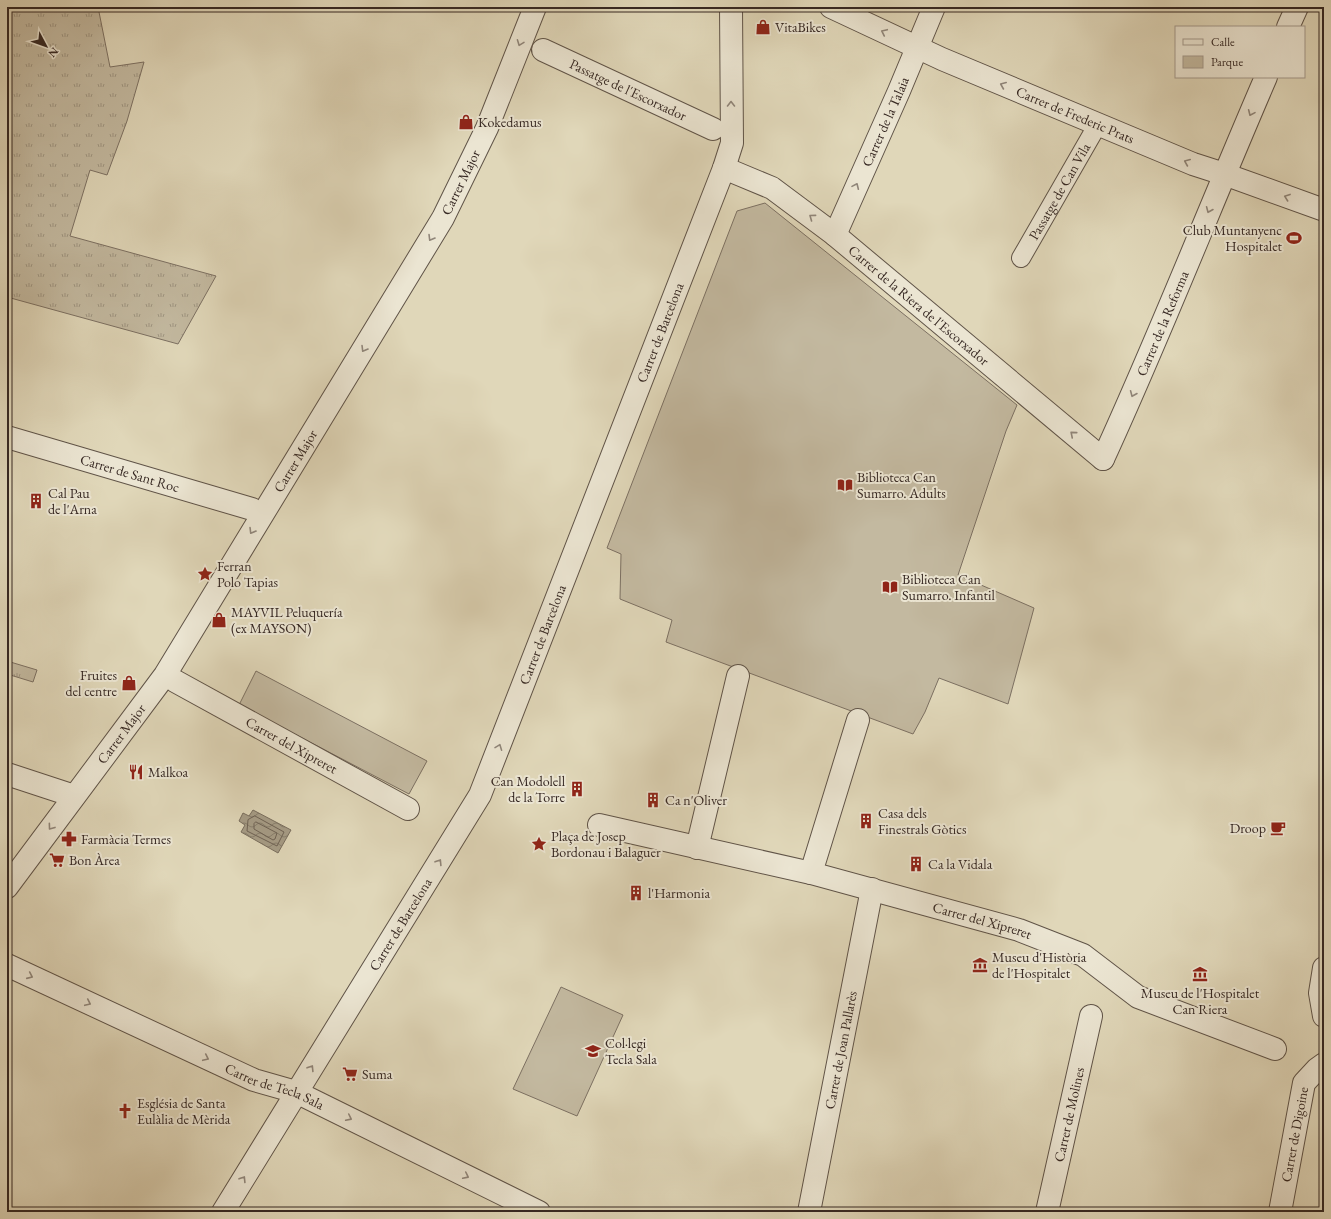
<svg xmlns="http://www.w3.org/2000/svg" width="1331" height="1219" viewBox="0 0 1331 1219" font-family="'EB Garamond',serif">
<style>
.grass{fill:url(#grass-tufts);stroke:#7c7062}
.park{fill:#c3b9a0;stroke:#7c7062}
.water{fill:url(#water-waves);stroke:#796e5e}
.lines{fill:none;stroke-linecap:round;stroke-linejoin:round}
.shore{stroke:#6e6254;stroke-width:1}
.service-casing{stroke:#605448;stroke-width:20}
.pedestrian-casing{stroke:#605448;stroke-width:24}
.minor-casing{stroke:#605448;stroke-width:24}
.tertiary-casing{stroke:#605448;stroke-width:24}
.service{stroke:#ebe5d2;stroke-width:18}
.pedestrian{stroke:#ebe5d2;stroke-width:22}
.minor{stroke:#ebe5d2;stroke-width:22}
.tertiary{stroke:#ebe5d2;stroke-width:22}
.oneway{stroke:#90867a}
.labels{text-anchor:middle;dominant-baseline:central;stroke-width:4;stroke-linejoin:round;paint-order:stroke}
.poi-label{font-size:14px;fill:#362823;stroke:#ebe5d2;text-anchor:start}
.street-label{font-size:14px;fill:#362823;stroke:#ebe5d2}
</style>
<defs>
<pattern id="grass-tufts" width="24" height="20" patternUnits="userSpaceOnUse"><rect width="24" height="20" fill="#c3b9a0"/><path d="M3 7l-1-3M5 7V3M7 7l1-3M15 17l-1-3M17 17v-4M19 17l1-3" fill="none" stroke="#9f9682"/></pattern>
<pattern id="water-waves" width="16" height="10" patternUnits="userSpaceOnUse"><rect width="16" height="10" fill="#a69c86"/><path d="M0 5q4-4 8 0t8 0" fill="none" stroke="#887f6d"/></pattern>
</defs>
<rect width="100%" height="100%" fill="#e0d7b9"/>
<filter id="stains"><feTurbulence type="fractalNoise" baseFrequency=".005" numOctaves="4"/><feColorMatrix values="0 0 0 0 .2 0 0 0 0 .09 0 0 0 0 .02 0 0 0 .5 -.17"/></filter>
<radialGradient id="worn" r=".72"><stop offset=".6" stop-color="#630" stop-opacity="0"/><stop offset="1" stop-color="#630" stop-opacity=".3"/></radialGradient>
<path class="grass" d="M7,7H98L110,67L144,62L127,121L107,175L90,170L70,236L216,276L178,344L7,297Z
M7,661L37,670L33,682L7,674Z"/>
<path class="park" d="M765,203L1017,405L1006,431L958,575L1034,608L1008,704L939,678L925,712L913,734L666,642L672,620L620,599L621,554L607,548L737,211Z
M256,671L427,761L409,794L239,705Z
M561,987L623,1015L577,1116L513,1089Z"/>
<path class="water" d="M253,810L291,830L278,853L241,832L245,825L239,821L243,813L249,816Z"/>
<g class="lines">
<path class="shore" d="M255,816L284,832L277,846L247,831L248,820Z
M256,822L277,833L275,839L273,840L254,829V824Z"/>
<g class="service-casing">
<g id="service">
<path id="s1" d="M1021,258L1098,124"/>
</g>
</g>
<g class="pedestrian-casing">
<g id="pedestrian">
<path id="s2" d="M543,50L713,129"/>
<path id="s3" d="M724,168L772,188L835,235L1103,459"/>
<path id="s4" d="M7,437L252,509"/>
<path id="s5" d="M175,681L408,809"/>
<path id="s6" d="M599,825L811,873L1019,930L1083,955L1138,997L1275,1049"/>
<path d="M697,848L738,676"/>
<path d="M811,873L858,720"/>
</g>
</g>
<g class="minor-casing">
<g id="minor">
<path id="s7" d="M831,7L942,59L1193,164L1224,174L1324,210"/>
<path d="M1288,27L1297,7"/>
<path id="s8" d="M835,235L899,91L934,7"/>
<path id="s9" d="M1103,459C1161,333 1211,204 1266,77"/>
<path d="M7,774L74,796"/>
<path id="s10" d="M7,887L165,675L443,218L487,128L535,7"/>
<path id="s11" d="M7,965L254,1080L296,1092L539,1212"/>
<path d="M1324,968L1320,993L1324,1016"/>
<path id="s12" d="M809,1212L872,889"/>
<path id="s13" d="M1047,1212L1091,1016"/>
<path id="s14" d="M1280,1212L1304,1083L1317,1069L1324,1064"/>
</g>
</g>
<g class="tertiary-casing">
<g id="tertiary">
<path id="s15" d="M223,1212L480,795L724,168L732,143L731,7"/>
</g>
</g>
<use href="#service" class="service"/>
<use href="#pedestrian" class="pedestrian"/>
<use href="#minor" class="minor"/>
<use href="#tertiary" class="tertiary"/>
</g>
<defs><path id="oneway-chevron" d="M-2-3.5L2.5 0L-2 3.5" fill="none" stroke-width="1.6" stroke-linecap="round" stroke-linejoin="round"/></defs>
<g class="oneway">
<use href="#oneway-chevron" transform="translate(884 32) rotate(-155)"/>
<use href="#oneway-chevron" transform="translate(520 43) rotate(111)"/>
<use href="#oneway-chevron" transform="translate(1003 85) rotate(-157)"/>
<use href="#oneway-chevron" transform="translate(731 104) rotate(-90)"/>
<use href="#oneway-chevron" transform="translate(1251 113) rotate(114)"/>
<use href="#oneway-chevron" transform="translate(1187 162) rotate(-157)"/>
<use href="#oneway-chevron" transform="translate(856 186) rotate(-66)"/>
<use href="#oneway-chevron" transform="translate(1287 197) rotate(-160)"/>
<use href="#oneway-chevron" transform="translate(1209 210) rotate(113)"/>
<use href="#oneway-chevron" transform="translate(812 217) rotate(-144)"/>
<use href="#oneway-chevron" transform="translate(431 238) rotate(121)"/>
<use href="#oneway-chevron" transform="translate(364 349) rotate(121)"/>
<use href="#oneway-chevron" transform="translate(1133 394) rotate(113)"/>
<use href="#oneway-chevron" transform="translate(1073 434) rotate(-140)"/>
<use href="#oneway-chevron" transform="translate(252 531) rotate(121)"/>
<use href="#oneway-chevron" transform="translate(499 747) rotate(-69)"/>
<use href="#oneway-chevron" transform="translate(51 827) rotate(126)"/>
<use href="#oneway-chevron" transform="translate(439 862) rotate(-58)"/>
<use href="#oneway-chevron" transform="translate(30 976) rotate(24)"/>
<use href="#oneway-chevron" transform="translate(88 1003) rotate(25)"/>
<use href="#oneway-chevron" transform="translate(206 1058) rotate(25)"/>
<use href="#oneway-chevron" transform="translate(311 1068) rotate(-58)"/>
<use href="#oneway-chevron" transform="translate(349 1118) rotate(26)"/>
<use href="#oneway-chevron" transform="translate(466 1176) rotate(26)"/>
<use href="#oneway-chevron" transform="translate(243 1179) rotate(-58)"/>
</g>
<defs>
<g id="shop-bare" transform="scale(1.2)"><path d="M-5-2.5h2.3a2.7 3.5 0 0 1 5.4 0H5L5.5 6h-11ZM-1.5-2.5h3a1.5 2.3 0 0 0-3 0Z" fill="#8f2418" stroke="#ebe5d2" stroke-width="2.5" paint-order="stroke"/></g>
<g id="stadium-bare" transform="scale(1.2)"><path d="M0-5a6.5 5 0 1 0 0 10a6.5 5 0 1 0 0-10ZM-3.5-1.8h7v3.6h-7Z" fill="#8f2418" stroke="#ebe5d2" stroke-width="2.5" paint-order="stroke"/></g>
<g id="library-bare" transform="scale(1.2)"><path d="M-6-4Q-3-5.5-.7-3.5V5Q-3 3-6 4ZM6-4Q3-5.5 .7-3.5V5Q3 3 6 4Z" fill="#8f2418" stroke="#ebe5d2" stroke-width="2.5" paint-order="stroke"/></g>
<g id="building-bare" transform="scale(1.2)"><path d="M-4-6H4V6H1V3H-1V6H-4ZM-2.5-4.3h1.7v1.8h-1.7ZM.8-4.3h1.7v1.8H.8ZM-2.5-1h1.7V.8h-1.7ZM.8-1h1.7V.8H.8Z" fill="#8f2418" stroke="#ebe5d2" stroke-width="2.5" paint-order="stroke"/></g>
<g id="sight-bare" transform="scale(1.2)"><path d="M0-6L1.8-2.2L6-1.7L2.9 1.2L3.7 5.4L0 3.3L-3.7 5.4L-2.9 1.2L-6-1.7L-1.8-2.2Z" fill="#8f2418" stroke="#ebe5d2" stroke-width="2.5" paint-order="stroke"/></g>
<g id="restaurant-bare" transform="scale(1.2)"><path d="M-5-6h1v4h1v-4h1v4h1v-4h1v5L-1.5 .5V6h-2V.5L-5-1ZM5-6V6H3V1.5H1.5Q1.5-4 5-6Z" fill="#8f2418" stroke="#ebe5d2" stroke-width="2.5" paint-order="stroke"/></g>
<g id="cafe-bare" transform="scale(1.2)"><path d="M-5.5-4.5H6V0H3Q3 3.5 0 3.5H-2.5Q-5.5 3.5-5.5 0ZM3-3.2v2h1.7v-2ZM-6 4.5H4V6H-6Z" fill="#8f2418" stroke="#ebe5d2" stroke-width="2.5" paint-order="stroke"/></g>
<g id="pharmacy-bare" transform="scale(1.2)"><path d="M-2-6h4v4h4v4h-4v4h-4v-4h-4v-4h4Z" fill="#8f2418" stroke="#ebe5d2" stroke-width="2.5" paint-order="stroke"/></g>
<g id="supermarket-bare" transform="scale(1.2)"><path d="M-6-5.5h2.5l.6 2H6L4.5 2H-2.5L-4.4-4H-6ZM-1.5 3.2a1.3 1.3 0 1 0 .1 0ZM3 3.2a1.3 1.3 0 1 0 .1 0Z" fill="#8f2418" stroke="#ebe5d2" stroke-width="2.5" paint-order="stroke"/></g>
<g id="museum-bare" transform="scale(1.2)"><path d="M0-6L6-3V-2H-6V-3ZM-5-1h2V3h-2ZM-1-1h2V3h-2ZM3-1h2V3H3ZM-6 4H6V6H-6Z" fill="#8f2418" stroke="#ebe5d2" stroke-width="2.5" paint-order="stroke"/></g>
<g id="school-bare" transform="scale(1.2)"><path d="M0-5L7-2L0 1L-7-2ZM-4 1L0 2.5L4 1V4Q0 6-4 4Z" fill="#8f2418" stroke="#ebe5d2" stroke-width="2.5" paint-order="stroke"/></g>
<g id="church-bare" transform="scale(1.2)"><path d="M-1.2-6h2.4v3.5h3.3v2.4h-3.3V6h-2.4V-.1h-3.3v-2.4h3.3Z" fill="#8f2418" stroke="#ebe5d2" stroke-width="2.5" paint-order="stroke"/></g>
</defs>
<g fill-rule="evenodd">
<use href="#shop-bare" x="763" y="27"/>
<use href="#shop-bare" x="466" y="122"/>
<use href="#stadium-bare" x="1294" y="238"/>
<use href="#library-bare" x="845" y="485"/>
<use href="#building-bare" x="36" y="501"/>
<use href="#sight-bare" x="205" y="574"/>
<use href="#library-bare" x="890" y="587"/>
<use href="#shop-bare" x="219" y="620"/>
<use href="#shop-bare" x="129" y="683"/>
<use href="#restaurant-bare" x="136" y="772"/>
<use href="#building-bare" x="577" y="789"/>
<use href="#building-bare" x="653" y="800"/>
<use href="#building-bare" x="866" y="821"/>
<use href="#cafe-bare" x="1278" y="828"/>
<use href="#pharmacy-bare" x="69" y="839"/>
<use href="#sight-bare" x="539" y="844"/>
<use href="#supermarket-bare" x="57" y="860"/>
<use href="#building-bare" x="916" y="864"/>
<use href="#building-bare" x="636" y="893"/>
<use href="#museum-bare" x="980" y="965"/>
<use href="#museum-bare" x="1200" y="974"/>
<use href="#school-bare" x="593" y="1051"/>
<use href="#supermarket-bare" x="350" y="1074"/>
<use href="#church-bare" x="125" y="1111"/>
</g>
<g class="labels">
<g class="poi-label">
<text x="775" y="27">VitaBikes</text>
<text x="478" y="122">Kokedamus</text>
<text x="1282" y="230" text-anchor="end">Club Muntanyenc<tspan x="1282" dy="16">Hospitalet</tspan></text>
<text x="857" y="477">Biblioteca Can<tspan x="857" dy="16">Sumarro. Adults</tspan></text>
<text x="48" y="493">Cal Pau<tspan x="48" dy="16">de l'Arna</tspan></text>
<text x="217" y="566">Ferran<tspan x="217" dy="16">Polo Tapias</tspan></text>
<text x="902" y="579">Biblioteca Can<tspan x="902" dy="16">Sumarro. Infantil</tspan></text>
<text x="231" y="612">MAYVIL Peluquería<tspan x="231" dy="16">(ex MAYSON)</tspan></text>
<text x="117" y="675" text-anchor="end">Fruites<tspan x="117" dy="16">del centre</tspan></text>
<text x="148" y="772">Malkoa</text>
<text x="565" y="781" text-anchor="end">Can Modolell<tspan x="565" dy="16">de la Torre</tspan></text>
<text x="665" y="800">Ca n'Oliver</text>
<text x="878" y="813">Casa dels<tspan x="878" dy="16">Finestrals Gòtics</tspan></text>
<text x="1266" y="828" text-anchor="end">Droop</text>
<text x="551" y="836">Plaça de Josep<tspan x="551" dy="16">Bordonau i Balaguer</tspan></text>
<text x="81" y="839">Farmàcia Termes</text>
<text x="69" y="860">Bon Àrea</text>
<text x="928" y="864">Ca la Vidala</text>
<text x="648" y="893">l'Harmonia</text>
<text x="992" y="957">Museu d'Història<tspan x="992" dy="16">de l'Hospitalet</tspan></text>
<text x="1200" y="993" text-anchor="middle">Museu de l'Hospitalet<tspan x="1200" dy="16">Can Riera</tspan></text>
<text x="605" y="1043">Col·legi<tspan x="605" dy="16">Tecla Sala</tspan></text>
<text x="362" y="1074">Suma</text>
<text x="137" y="1103">Església de Santa<tspan x="137" dy="16">Eulàlia de Mèrida</tspan></text>
</g>
<g class="street-label">
<text stroke="none"><textPath href="#s2" startOffset="94">Passatge de l'Escorxador</textPath></text>
<text stroke="none"><textPath href="#s7" startOffset="267">Carrer de Frederic Prats</textPath></text>
<text stroke="none"><textPath href="#s8" startOffset="124">Carrer de la Talaia</textPath></text>
<text stroke="none"><textPath href="#s10" startOffset="839">Carrer Major</textPath></text>
<text stroke="none"><textPath href="#s1" startOffset="77">Passatge de Can Vila</textPath></text>
<text stroke="none"><textPath href="#s3" startOffset="240">Carrer de la Riera de l'Escorxador</textPath></text>
<text stroke="none"><textPath href="#s9" startOffset="148">Carrer de la Reforma</textPath></text>
<text stroke="none"><textPath href="#s15" startOffset="986">Carrer de Barcelona</textPath></text>
<text stroke="none"><textPath href="#s10" startOffset="515">Carrer Major</textPath></text>
<text stroke="none"><textPath href="#s4" startOffset="128">Carrer de Sant Roc</textPath></text>
<text stroke="none"><textPath href="#s15" startOffset="662">Carrer de Barcelona</textPath></text>
<text stroke="none"><textPath href="#s10" startOffset="191">Carrer Major</textPath></text>
<text stroke="none"><textPath href="#s5" startOffset="133">Carrer del Xipreret</textPath></text>
<text stroke="none"><textPath href="#s6" startOffset="395">Carrer del Xipreret</textPath></text>
<text stroke="none"><textPath href="#s15" startOffset="338">Carrer de Barcelona</textPath></text>
<text stroke="none"><textPath href="#s12" startOffset="165">Carrer de Joan Pallarès</textPath></text>
<text stroke="none"><textPath href="#s11" startOffset="294">Carrer de Tecla Sala</textPath></text>
<text stroke="none"><textPath href="#s13" startOffset="100">Carrer de Molines</textPath></text>
<text stroke="none"><textPath href="#s14" startOffset="79">Carrer de Digoine</textPath></text>
</g>
</g>
<rect width="1331" height="1219" fill="none" stroke="#e0d7b9" stroke-width="24"/>
<rect x="8" y="8" width="1315" height="1203" fill="none" stroke="#362823" stroke-width="2"/>
<rect x="12" y="12" width="1307" height="1195" fill="none" stroke="#362823"/>
<rect x="1175" y="26" width="130" height="52" fill="#ebe5d2" stroke="#a3998c"/>
<rect x="1183" y="39" width="20" height="6" fill="#ebe5d2" stroke="#a3998c"/>
<text x="1211" y="46" font-size="12" fill="#362823">Calle</text>
<rect x="1183" y="56" width="20" height="12" fill="#c3b9a0" stroke="#a3998c"/>
<text x="1211" y="66" font-size="12" fill="#362823">Parque</text>
<g transform="translate(46 46) rotate(131)" stroke="#ebe5d2" stroke-width="3" paint-order="stroke">
<path d="M0-3L7 15L0 10L-7 15Z" fill="#362823"/>
<text y="-6" font-size="11" font-weight="bold" text-anchor="middle" fill="#362823">N</text>
</g>
<rect width="100%" height="100%" filter="url(#stains)"/>
<rect width="100%" height="100%" fill="url(#worn)"/>
</svg>
